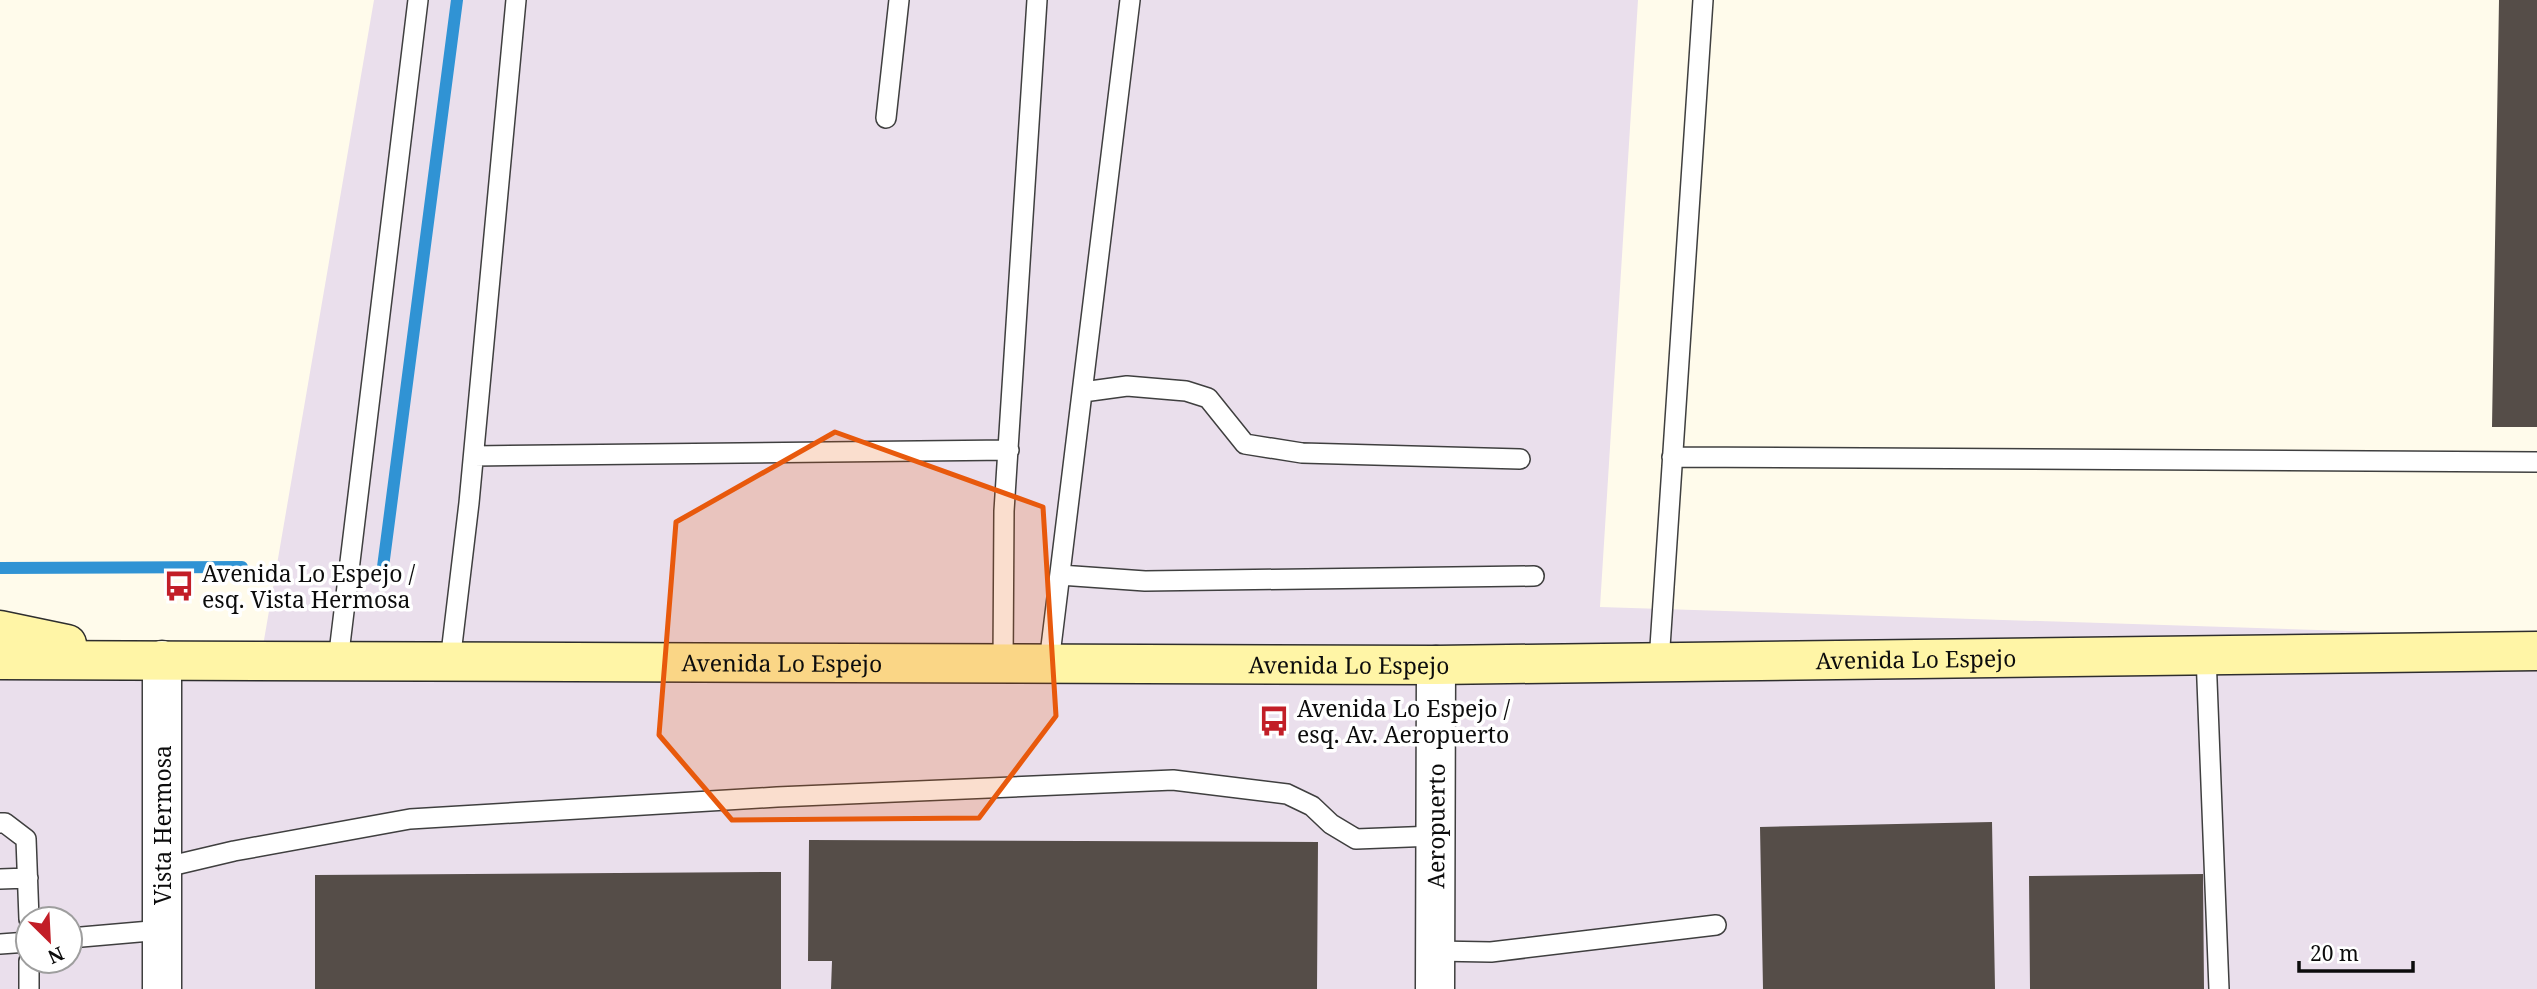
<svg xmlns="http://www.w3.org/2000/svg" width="2537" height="989" viewBox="0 0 2537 989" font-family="'Noto Serif',serif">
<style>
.industrial{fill:#eadfec;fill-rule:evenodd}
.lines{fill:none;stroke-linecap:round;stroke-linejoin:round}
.stream{stroke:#3093d4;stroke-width:12}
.building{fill:#554d48}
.lane-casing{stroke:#3f3f3f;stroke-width:22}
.street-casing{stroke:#3f3f3f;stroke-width:41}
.secondary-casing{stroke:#2e2e2e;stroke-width:41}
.lane{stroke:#fff;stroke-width:19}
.street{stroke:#fff;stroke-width:38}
.secondary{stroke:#fff5a6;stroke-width:38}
.marked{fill:#e8590c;fill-opacity:0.2;stroke:#e8590c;stroke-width:5;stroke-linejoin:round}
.labels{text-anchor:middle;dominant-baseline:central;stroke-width:7;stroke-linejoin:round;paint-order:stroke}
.poi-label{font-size:23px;fill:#0c0c0c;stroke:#fff;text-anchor:start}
.street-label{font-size:23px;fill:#0c0c0c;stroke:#fff}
</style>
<rect width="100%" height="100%" fill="#fffbeb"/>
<path class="industrial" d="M374,0H1638L1600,607L2537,637V989H0V676L258,675ZM28,919H70V961H28Z"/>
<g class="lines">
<path class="stream" d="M383,567L457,0
M0,568L242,567"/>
</g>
<path class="building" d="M2499,0H2537V427H2492Z
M1992,822L1995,989H1763L1760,827Z
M809,840L1318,842L1317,989H831L832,961H808Z
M781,872V989H315V875Z
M2203,874L2204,989H2030L2029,876Z"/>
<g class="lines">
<g class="lane-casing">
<path id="lane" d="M886,118L899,0
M1083,392L1127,386L1186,391L1208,398L1245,444L1302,453L1520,459
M474,456L1009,450
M1672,457L2537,462
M1060,575L1145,581L1534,576
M2206,655L2219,989
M338,661L418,0
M450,662L469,503L516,0
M1659,662L1703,0
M1003,663L1004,511L1037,0
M1049,663L1130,0
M0,823H5L26,839L29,919
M162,868L234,851L410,819L777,797L1173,780L1287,794L1312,806L1331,824L1356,839L1435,836
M0,879L28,878
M70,938L162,930
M0,944L28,942
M1435,951L1491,952L1716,925
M29,989V961"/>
</g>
<g class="street-casing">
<g id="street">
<path d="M162,989V660"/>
<path id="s1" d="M1435,989L1436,665"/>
</g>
</g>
<g class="secondary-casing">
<g id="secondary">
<path d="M0,630L67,644"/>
<path id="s2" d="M0,660L1436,665L2537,651"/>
</g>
</g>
<use href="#lane" class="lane"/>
<use href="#street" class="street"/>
<use href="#secondary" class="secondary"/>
</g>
<path class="marked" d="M835,432L1043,507L1056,716L979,818L732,820L659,735L676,522Z"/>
<defs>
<g id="bus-bare" transform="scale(2.415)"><path d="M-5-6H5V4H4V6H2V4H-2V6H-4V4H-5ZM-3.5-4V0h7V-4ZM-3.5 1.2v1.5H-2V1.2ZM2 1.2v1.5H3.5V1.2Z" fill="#c21e27" stroke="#fff" stroke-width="2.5" paint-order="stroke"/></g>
</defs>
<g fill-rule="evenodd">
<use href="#bus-bare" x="179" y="586"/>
<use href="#bus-bare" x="1274" y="721"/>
</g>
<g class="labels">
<g class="poi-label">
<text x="202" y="573">Avenida Lo Espejo /<tspan x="202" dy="26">esq. Vista Hermosa</tspan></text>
<text x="1297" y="708">Avenida Lo Espejo /<tspan x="1297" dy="26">esq. Av. Aeropuerto</tspan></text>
</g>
<g class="street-label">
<text stroke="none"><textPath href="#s2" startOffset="1916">Avenida Lo Espejo</textPath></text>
<text stroke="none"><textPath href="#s2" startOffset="782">Avenida Lo Espejo</textPath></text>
<text stroke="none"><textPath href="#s2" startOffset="1349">Avenida Lo Espejo</textPath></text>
<text transform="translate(162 825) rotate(-90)">Vista Hermosa</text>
<text stroke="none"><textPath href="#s1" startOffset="163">Aeropuerto</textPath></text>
</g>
</g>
<g transform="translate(49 940) rotate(156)"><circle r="33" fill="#ffffff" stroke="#9e9e9e" stroke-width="2"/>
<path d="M0-5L12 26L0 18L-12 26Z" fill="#c21e27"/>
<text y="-10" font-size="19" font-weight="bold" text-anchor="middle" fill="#0c0c0c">N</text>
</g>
<path d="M2299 961v10h114v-10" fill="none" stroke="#0c0c0c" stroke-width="3.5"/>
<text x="2310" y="961" font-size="21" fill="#0c0c0c" stroke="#ffffff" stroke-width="5" paint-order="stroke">20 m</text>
</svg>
